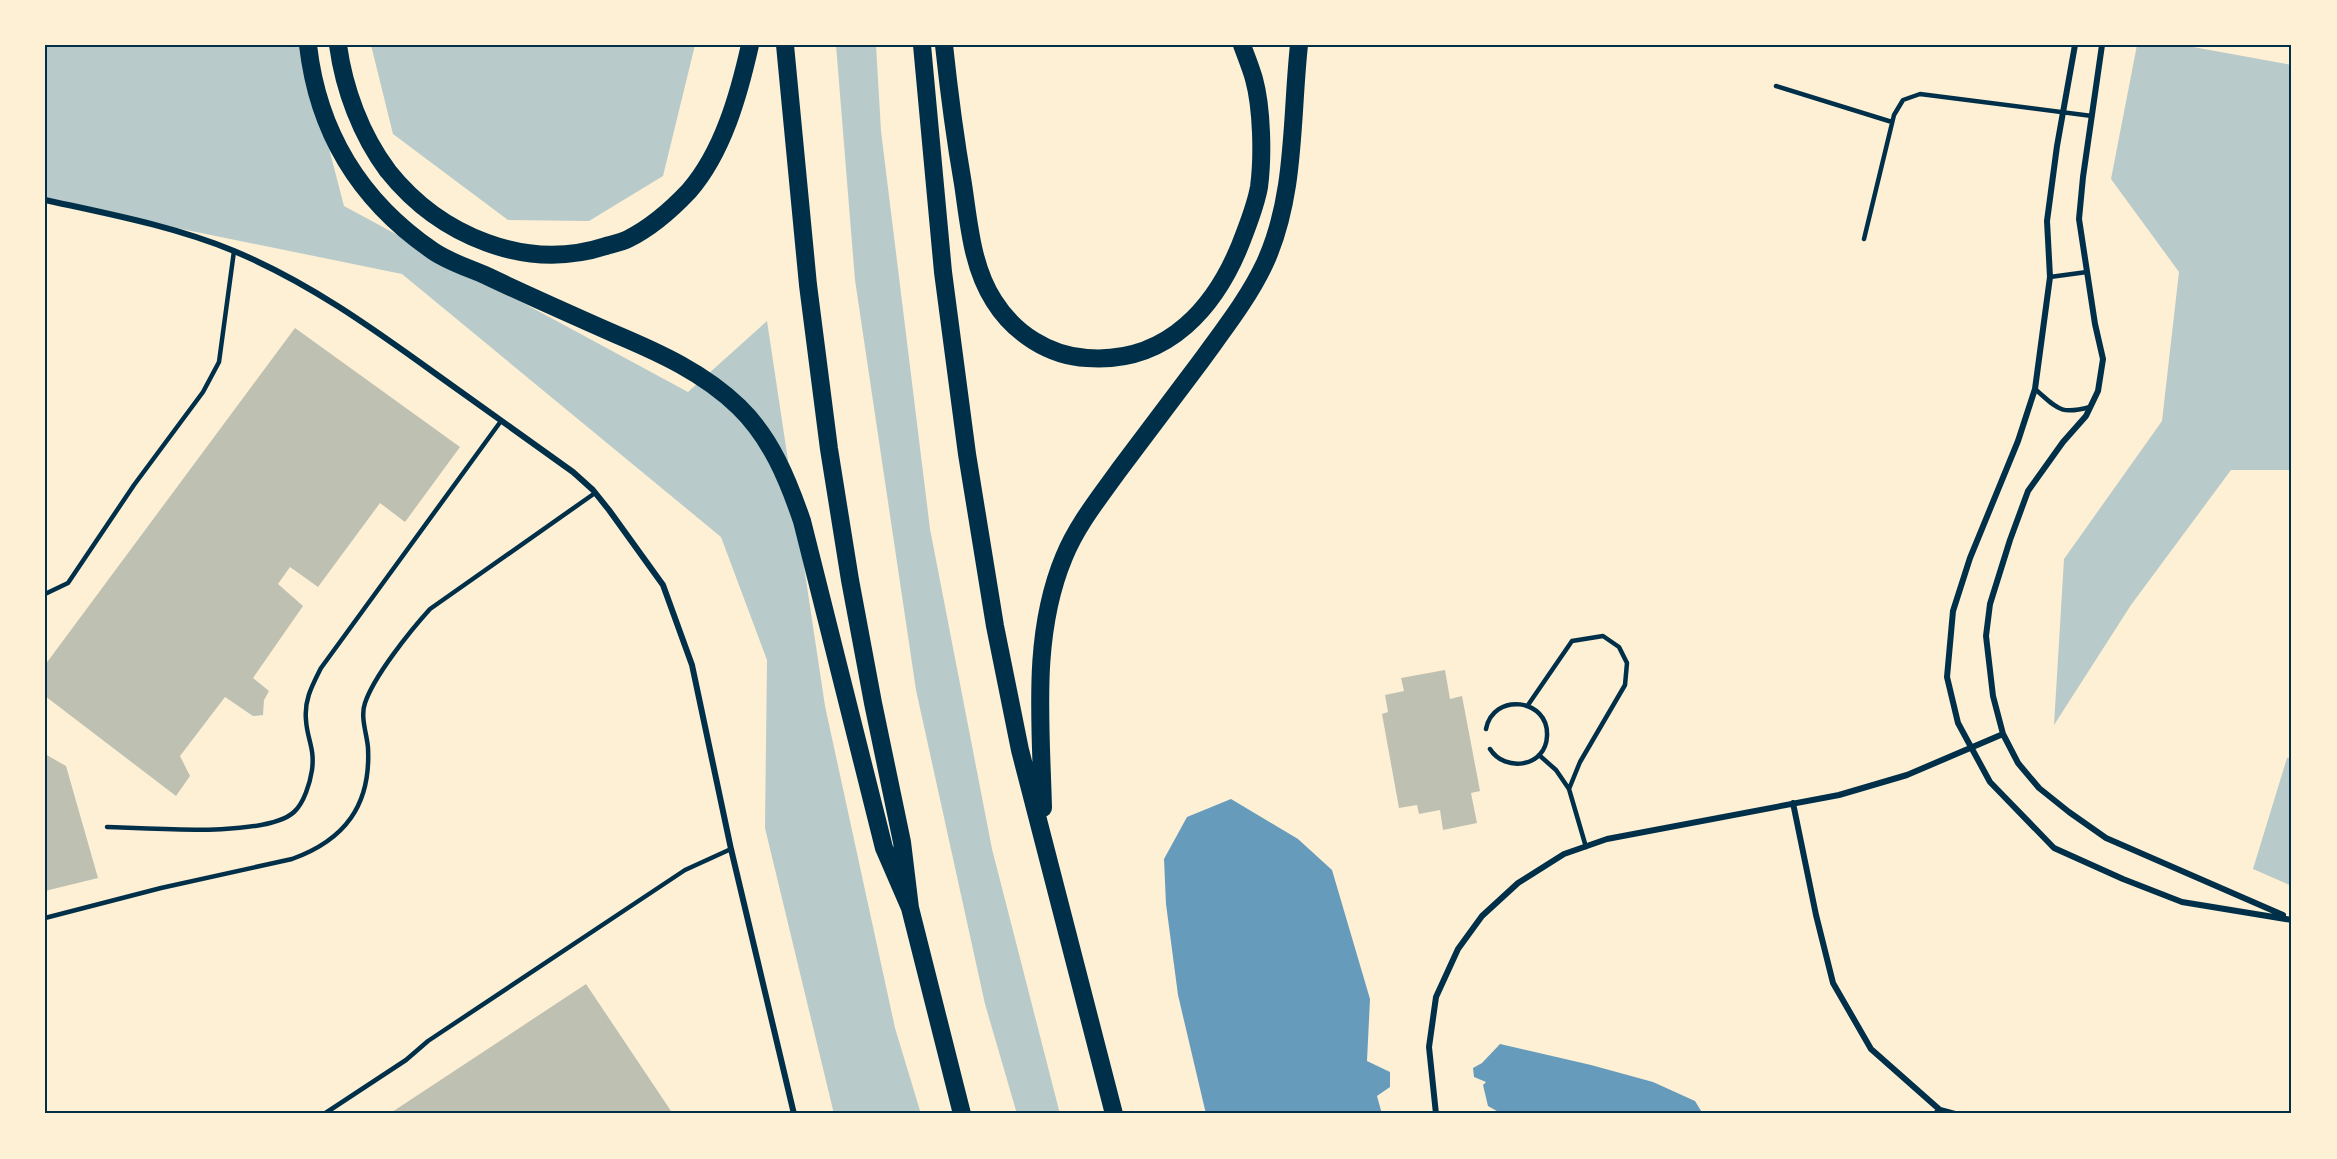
<svg xmlns="http://www.w3.org/2000/svg" width="2337" height="1159" viewBox="0 0 2337 1159" font-family="'Nunito Sans',sans-serif">
<style>
.green{fill:#b9caca}
.water{fill:#669bbc}
.building{fill:#bec0b2}
.lines{fill:none;stroke-linecap:round;stroke-linejoin:round}
.service{stroke:#003049;stroke-width:4.5}
.minor{stroke:#003049;stroke-width:6}
.motorway{stroke:#003049;stroke-width:18}
.neatline{fill:none;stroke:#003049;stroke-width:2}
</style>
<rect width="100%" height="100%" fill="#fdf0d5"/>
<path class="green" d="M45,45H302L344,206L688,392L767,321L825,706L895,1028L921,1114H834L765,828L767,660L721,537L402,274L45,201Z
M371,45H695L663,176L589,221L508,220L393,134Z
M836,45H876L881,131L930,529L992,849L1060,1114H1017L985,1004L916,690L855,280Z
M2137,45H2182L2292,65V470H2231L2131,605L2054,725L2064,559L2162,421L2179,272L2111,179Z
M2292,757V886L2253,869L2287,758Z"/>
<path class="water" d="M1231,799L1298,839L1332,870L1370,999L1367,1061L1390,1072V1087L1377,1096L1382,1114H1206L1178,995L1166,904L1164,859L1187,817Z
M1500,1044L1591,1065L1653,1082L1695,1101L1703,1114H1502L1488,1106L1483,1085L1486,1082L1474,1077L1473,1068L1482,1063Z"/>
<path class="building" d="M295,328L460,447L405,522L380,503L318,587L290,567L278,584L303,606L253,678L269,691L264,700L263,715L253,716L225,697L180,756L190,776L176,796L45,696V665Z
M1445,670L1450,699L1462,696L1480,791L1471,793L1477,823L1443,830L1440,810L1419,814L1417,805L1399,808L1382,714L1388,712L1385,695L1404,691L1401,678Z
M45,754L66,766L98,878L45,891Z
M586,984L673,1114H389Z"/>
<g class="lines">
<path class="service" d="M1776,86L1892,122
M1864,239L1894,115L1903,100L1920,94L2092,116
M2050,277L2087,272
M2035,389C2058,409 2060,415 2090,407
M45,594L68,583L134,485L203,392L219,362L234,251
M1528,705L1572,641L1603,636L1619,647L1627,663L1625,685L1580,762L1569,789L1586,847
M1486,729C1493,692 1549,698 1547,736C1546,767 1505,773 1490,749
M1539,755L1556,770L1569,789
M107,827C146,828 266,838 294,812C304,803 310,783 312,770C315,748 307,739 306,720C304,700 312,686 321,668L501,421
M45,918L161,888L292,859C345,840 371,805 368,748C367,734 360,717 365,703C374,676 410,631 430,609L595,493
M324,1114L406,1060L428,1041L685,870L731,849"/>
<path class="minor" d="M2075,45L2057,146L2047,221L2050,277L2035,389L2018,441L1970,558L1953,611L1947,677L1958,723L1990,782L2054,848L2123,879L2182,902L2292,920
M2102,45L2083,177L2079,219L2095,324L2103,359L2098,391L2086,416L2063,442L2028,491L2010,540L1990,604L1986,636L1993,696L2003,734L2018,763L2039,788L2069,812L2106,838L2283,915
M45,200C109,214 173,226 234,251C308,282 371,327 436,374C481,406 527,439 573,472L593,490L609,510L663,585L692,665L731,849L794,1114
M1793,803L1816,915L1833,983L1871,1049L1940,1110
M1436,1114L1429,1047L1436,997L1458,949L1482,916L1518,883L1564,854L1607,839L1839,795L1907,775L2003,734
M1935,1114L1940,1110L1955,1114"/>
<path class="motorway" d="M308,45C318,133 360,201 433,251C449,262 469,268 487,276C529,296 572,315 615,334C660,353 704,373 739,407C771,438 788,480 802,521L884,848L910,908
M338,45C344,89 361,135 388,171C440,236 526,272 606,246C613,244 622,242 628,239C650,228 673,208 689,191C723,152 739,94 750,45
M785,45L808,285L829,449L850,580L873,703L902,842L910,908L962,1114
M922,45L943,272L967,454L995,626L1020,750L1114,1114
M944,45C949,92 955,138 963,184C969,224 972,267 994,301C1014,333 1049,356 1087,358C1168,364 1218,306 1244,235C1250,219 1256,204 1259,187C1263,157 1262,108 1254,79C1251,68 1246,56 1242,45
M1043,808C1041,725 1031,636 1064,557C1077,525 1099,498 1119,470C1146,434 1174,397 1201,361C1224,329 1248,299 1265,263C1296,195 1291,118 1299,45"/>
</g>
<rect width="2337" height="1159" fill="none" stroke="#fdf0d5" stroke-width="93"/>
<rect x="46" y="46" width="2244" height="1066" class="neatline"/>
</svg>
